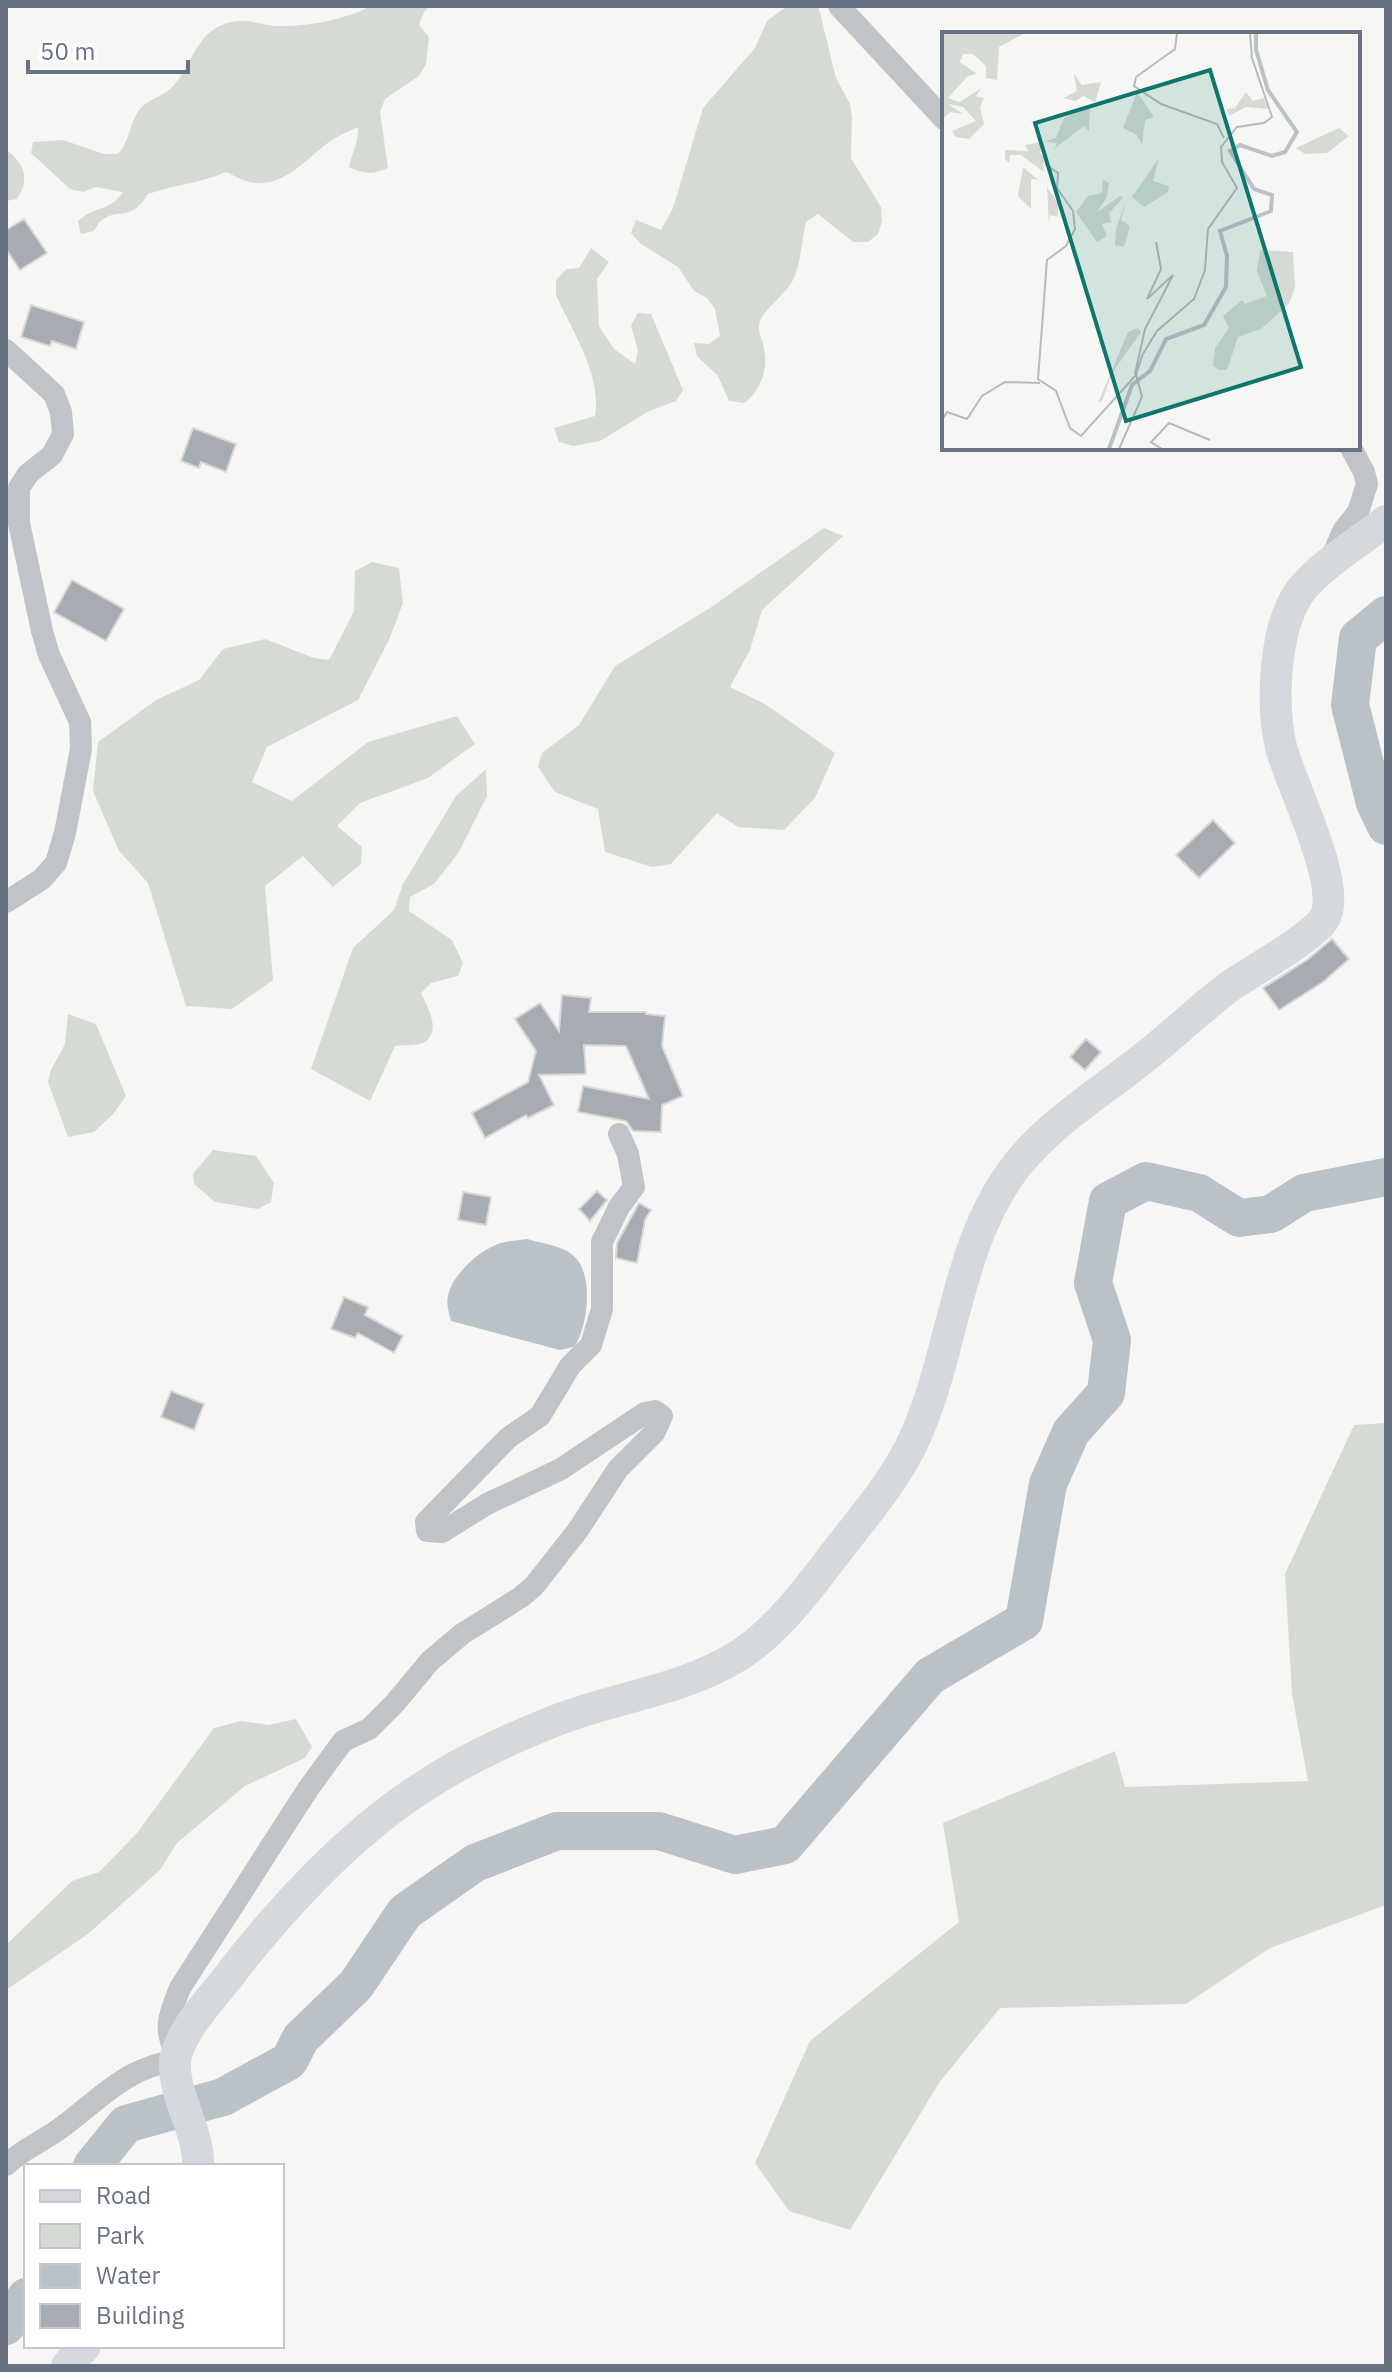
<svg xmlns="http://www.w3.org/2000/svg" width="1392" height="2372" viewBox="0 0 1392 2372" font-family="'IBM Plex Sans',sans-serif">
<style>
.green{fill:#d5dbd4}
.water{fill:#bac1c7}
.lines{fill:none;stroke-linecap:round;stroke-linejoin:round}
.river{stroke:#bac1c7;stroke-width:38}
.building{fill:#a7acb3;stroke:#d8d8d6;stroke-width:2}
.street{stroke:#c0c3c7;stroke-width:22}
.secondary{stroke:#d5d8dc;stroke-width:32}
.inset-river{fill:none;stroke:#bac1c7;stroke-width:4}
.inset-road{fill:none;stroke:#b6babf;stroke-width:2}
.view{fill:#0f766e;fill-opacity:0.15;stroke:#0f766e;stroke-width:4}
.inset-edge{fill:none;stroke:#697282;stroke-width:4}
</style>
<rect width="100%" height="100%" fill="#f6f7f4"/>
<path class="green" d="M371,6H430L424,12L419,25L429,37L426,64L419,76L385,99L380,112L388,168C373,175 364,174 349,167C352,153 359,141 358,127C350,131 342,134 335,138C310,154 288,186 255,183C245,182 235,176 226,172C201,183 174,185 148,194C130,223 120,207 102,220C98,223 96,228 94,231L81,234L78,221C95,205 110,212 123,192L96,187L83,192L70,189L31,153L33,142L63,140L104,154H118C130,141 129,124 139,110C147,99 164,97 173,86C191,67 195,36 222,25C242,16 256,24 276,26C307,27 344,20 371,6Z
M787,6H816L819,9L836,78L850,104L852,117L851,158L881,207L882,221L878,234L868,242H853L818,214L806,222C802,239 801,260 795,276C788,294 761,310 759,325C758,332 763,341 764,349C769,368 760,392 744,403L729,401L718,376L697,356L694,343L709,344L720,336L715,309L707,298L694,291L678,267L641,244L631,233L636,220L661,230L673,208L703,108L755,48L767,21Z
M6,150C25,163 30,180 17,199L6,201Z
M591,248L609,262L597,279L599,326L614,349L635,364L638,351L631,325L638,313L651,314L683,390L676,401L649,411L600,441L573,446L559,442L554,428L595,416C602,375 572,331 556,295V280L566,269L579,268Z
M824,528L843,536L762,610L750,650L730,687L765,704L835,753L815,798L784,830L738,827L717,813L671,864L652,867L605,852L598,809L555,792L538,767L542,753L579,725L615,666L710,608Z
M372,562L399,568L403,603L389,640L358,700L267,747L252,782L292,801L368,742L457,716L475,744L428,778L360,803L337,826L362,847L361,864L333,887L303,856L265,886L273,980L232,1009L186,1006L148,883L119,851L93,791L98,742L156,700L199,680L223,649L265,639L314,658L329,660L354,611L355,571Z
M486,769L487,796L459,852L434,884L410,897L409,911L452,940L463,963L458,976L431,983L421,993C427,1006 443,1032 423,1043C416,1046 402,1045 395,1046L370,1101L311,1069L353,948L394,910L403,884L456,796Z
M68,1014L96,1024L126,1096L113,1114L94,1132L68,1137L48,1082L51,1070L65,1044Z
M213,1150L256,1156L274,1183L271,1202L258,1209L215,1202L194,1184L193,1174Z
M1386,1423V1905L1270,1948L1186,2004L1000,2008L939,2083L850,2230L789,2211L755,2163L810,2041L959,1922L943,1823L1115,1751L1125,1787L1308,1781L1292,1694L1285,1574L1354,1425Z
M296,1719L312,1747L305,1758L245,1786L177,1843L160,1870L88,1934L6,1990V1945L72,1881L99,1872L137,1833L214,1728L241,1721L269,1725Z"/>
<path class="water" d="M527,1239C541,1243 564,1246 575,1257C594,1276 588,1327 574,1347L560,1350L451,1321C449,1313 446,1304 448,1296C452,1274 481,1249 501,1243C510,1241 519,1240 527,1239Z"/>
<g class="lines">
<path class="river" d="M1386,615L1358,638L1350,705L1375,803L1386,826
M92,2166L126,2124L223,2097L289,2061L301,2038L356,1985L405,1912L475,1863L557,1831H659L735,1855L785,1845L930,1676L1024,1621L1048,1484L1071,1432L1106,1393L1112,1340L1093,1283L1108,1201L1146,1181L1199,1193L1239,1218L1271,1214L1304,1193L1386,1177
M6,2326L26,2297"/>
</g>
<path class="building" d="M24,219L47,253L20,270L6,249V230Z
M31,305L84,322L76,349L52,341L50,346L21,337Z
M193,428L236,444L226,472L201,462L199,468L181,461Z
M72,580L124,609L106,641L54,612Z
M1213,820L1235,843L1199,878L1176,855Z
M1332,939L1349,959L1323,982L1279,1010L1263,988L1307,960Z
M562,995L591,998L589,1012H646V1014L665,1016L662,1046L683,1096L662,1105L661,1132L633,1131L626,1121L578,1112L583,1086L649,1099L626,1046L584,1045L586,1074L539,1075L554,1105L528,1118L526,1115L485,1138L472,1113L528,1082L536,1051L515,1019L540,1003L559,1031Z
M1086,1039L1101,1052L1085,1070L1070,1057Z
M597,1191L607,1200L590,1221L579,1209Z
M463,1192L491,1197L486,1225L458,1220Z
M639,1203L651,1210L645,1220L637,1263L616,1258L617,1243Z
M344,1297L368,1307L365,1315L403,1336L394,1353L358,1333L355,1338L331,1329Z
M171,1391L204,1404L194,1430L161,1417Z"/>
<g class="lines">
<path class="street" d="M839,6L944,119
M6,350L54,394L61,412L63,434L52,455L28,474L19,488V523L42,631L49,655L80,722L81,749L65,833L56,863L42,879L6,902
M1330,561L1343,531L1358,512L1367,484L1364,472L1351,448
M176,2055C163,2026 169,2016 180,1988L308,1789L343,1741L369,1729L395,1703L430,1661L462,1634L521,1597L534,1586L578,1530L618,1469L654,1433L662,1416L655,1411L645,1413L561,1469L487,1504L442,1532L427,1531L426,1522L508,1438L540,1416L570,1366L591,1345L602,1309V1242L619,1207L634,1187L628,1154L619,1134
M6,2165C21,2150 41,2142 58,2130C100,2100 122,2069 176,2060"/>
<path class="secondary" d="M198,2166C200,2130 169,2090 176,2056C182,2030 208,2002 225,1981C278,1911 351,1832 426,1785C464,1760 505,1741 547,1724C608,1698 680,1692 738,1656C785,1626 818,1574 852,1532C873,1505 894,1479 910,1448C955,1357 953,1247 1017,1165C1052,1121 1103,1091 1146,1056C1176,1033 1202,1006 1233,984C1254,970 1313,937 1324,919C1344,887 1290,783 1281,747C1271,704 1274,630 1299,593C1315,569 1362,540 1386,521
M67,2366L85,2346"/>
</g>
<g transform="translate(942 32)">
<rect width="418" height="418" fill="#f6f7f4"/>
<path d="M0,1H83L57,15L55,48L44,46V34L31,22H21L18,30L35,42L26,44L6,66L18,70L39,56L34,64L42,66L38,75L42,92L27,107L14,105L10,99L34,89L21,75L6,72L21,82L8,80L0,88ZM132,42L140,53L159,50L153,70L141,64L134,69L121,66L135,59ZM195,60L212,85L203,88L200,113L195,103L181,96ZM304,60L311,69L322,66L326,77L304,75L287,84L285,77L293,76ZM148,73L147,99L142,94L112,117L115,111L103,109L114,106L122,86ZM397,96L407,104L385,121L363,122L354,116ZM100,110L98,121L106,129L101,131L102,140L79,123H68L67,131L63,127V118L86,119L83,113ZM217,126L211,149L227,154L226,160L202,175L190,165ZM81,135L96,148L89,147V177L76,164ZM161,147L167,151L165,165L155,180L178,164L181,166L167,181L169,190L160,192L165,204L155,210L134,180L146,164L160,161ZM105,155L116,171V185L108,183L107,193ZM184,169L179,188L188,194L182,215L173,213L174,197ZM318,218L351,220L353,255L347,272L319,297L296,305L285,338H277L271,334L273,316L287,296L281,284L300,268L303,272L325,264L315,239ZM196,296L199,300L170,341L160,369L156,371L186,300Z" fill="#d5dbd4"/>
<path class="inset-river" d="M167,417L190,353L208,339L224,307L262,293L284,255L285,224L278,199L329,179L330,163L312,157L288,119L298,113L330,124L343,120L355,100L326,58L314,18V1"/>
<path class="inset-road" d="M235,1L233,17L194,45L192,54L219,72L275,92L282,106M103,132L116,141L115,156L131,179L133,197L124,214L105,228L96,347L114,359L128,396L139,404L194,343M193,342L203,297L231,243L205,267L219,237L214,210M0,388L5,380L25,387L40,364L63,350L98,351M177,417L200,365L194,342L201,322L215,299L252,267L263,238L266,197L295,156L280,130L279,115L295,95L322,91L330,85L310,26L308,1M220,417L209,410L227,391L268,408"/>
<path class="view" d="M268,38L359,335L184,389L93,91Z"/>
<rect width="418" height="418" class="inset-edge"/>
</g>
<rect width="1392" height="2372" fill="none" stroke="#697282" stroke-width="16"/>
<rect x="24" y="2164" width="260" height="184" fill="#ffffff" stroke="#c3c7cd" stroke-width="2"/>
<rect x="40" y="2190" width="40" height="12" fill="#d5d8dc" stroke="#c3c7cd" stroke-width="2"/>
<text x="96" y="2204" font-size="24" fill="#697282">Road</text>
<rect x="40" y="2224" width="40" height="24" fill="#d5dbd4" stroke="#c3c7cd" stroke-width="2"/>
<text x="96" y="2244" font-size="24" fill="#697282">Park</text>
<rect x="40" y="2264" width="40" height="24" fill="#bac1c7" stroke="#c3c7cd" stroke-width="2"/>
<text x="96" y="2284" font-size="24" fill="#697282">Water</text>
<rect x="40" y="2304" width="40" height="24" fill="#a7acb3" stroke="#c3c7cd" stroke-width="2"/>
<text x="96" y="2324" font-size="24" fill="#697282">Building</text>
<path d="M28 60v12h160v-12" fill="none" stroke="#697282" stroke-width="4"/>
<text x="40" y="60" font-size="24" fill="#697282" stroke="#ffffff" stroke-width="6" paint-order="stroke">50 m</text>
</svg>
